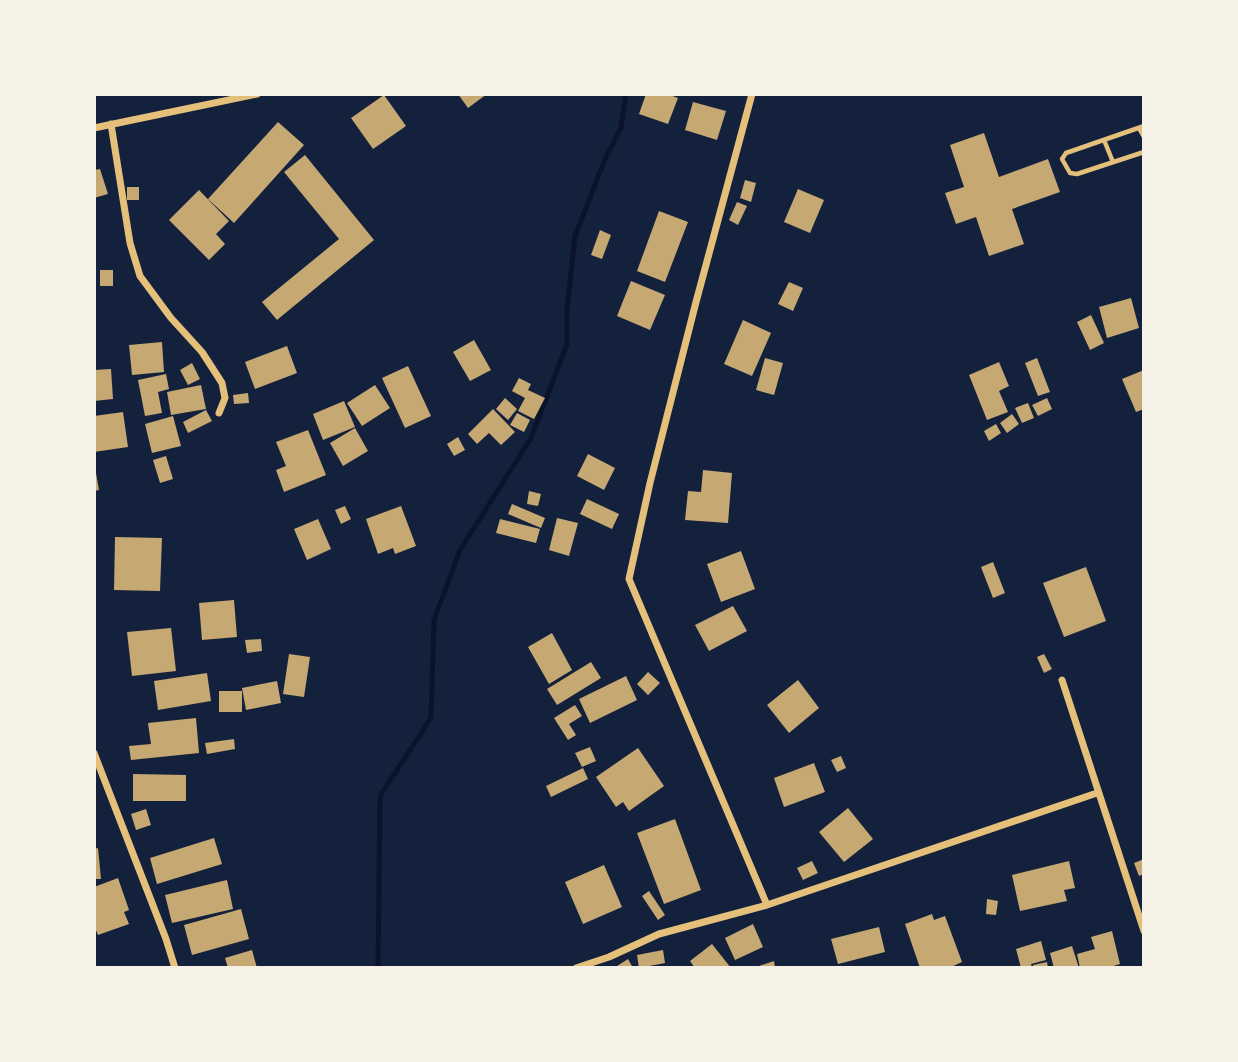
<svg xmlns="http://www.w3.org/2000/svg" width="1238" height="1062" viewBox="0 0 1238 1062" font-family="'Sofia Sans Condensed',sans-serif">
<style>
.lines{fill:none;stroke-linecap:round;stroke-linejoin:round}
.stream{stroke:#0b132b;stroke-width:5}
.building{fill:#c6a872}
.service{stroke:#e5c07b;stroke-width:4.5}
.minor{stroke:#e5c07b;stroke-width:7}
</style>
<rect width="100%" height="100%" fill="#14213d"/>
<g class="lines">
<path class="stream" d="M378,968L380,796L431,718L434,620L460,550L531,438L567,344V309L575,236L605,159L621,128L626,94"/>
</g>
<path class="building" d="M458,94H487L468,108Z
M646,94H667L678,98L668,124L639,114Z
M384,95L406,126L373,149L351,118Z
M693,102L726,111L717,140L685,130Z
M278,122L304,145L234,223L208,199Z
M984,133L999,177L1048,159L1060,192L1012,209L1024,244L989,256L976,217L956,224L945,193L964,187L950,145Z
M305,155L374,240L277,320L262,302L339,239L284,172Z
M100,169L108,194L94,198V170Z
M745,180L756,183L751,202L740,198Z
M127,187H139V200H127Z
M798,189L824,200L810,233L784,222Z
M199,190L229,221L216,234L225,244L209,260L169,220Z
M737,202L747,206L738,225L729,220Z
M659,211L688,222L665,282L637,271Z
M600,230L611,235L602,259L591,255Z
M100,270H113V286H100Z
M631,281L665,295L650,330L617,316Z
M789,282L803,288L793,311L778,304Z
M1131,298L1139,328L1107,338L1099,307Z
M1091,315L1104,343L1090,350L1077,322Z
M743,320L771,333L752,376L724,364Z
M474,340L491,370L470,381L453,352Z
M162,342L164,372L132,375L129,345Z
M287,346L297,373L255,389L245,362Z
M765,358L783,363L774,395L756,390Z
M1037,358L1050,392L1038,396L1025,363Z
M999,362L1009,386L999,391L1008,412L987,420L969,375Z
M192,363L200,379L188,385L180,370Z
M408,366L431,416L405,428L382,378Z
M111,369L113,399L94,401V370Z
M1144,370V409L1136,412L1122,379Z
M166,374L169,389L158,392L162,413L145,416L138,380Z
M519,378L531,384L528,390L545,398L534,419L518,411L525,398L512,391Z
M201,385L206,409L171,415L167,392Z
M375,385L390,408L362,426L347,403Z
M248,393L249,403L234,404L233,395Z
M505,398L517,409L508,420L496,409Z
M1047,398L1052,409L1038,416L1032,405Z
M344,401L355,427L323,440L313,414Z
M1028,403L1034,418L1022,423L1015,408Z
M493,409L515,432L501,445L489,433L477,444L468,434Z
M206,410L212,421L188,433L183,422Z
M123,412L128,447L94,452V416Z
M517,413L530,420L524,432L510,425Z
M1012,414L1019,424L1007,433L1000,423Z
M173,416L181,446L152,453L145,424Z
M996,424L1001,433L989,441L984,431Z
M355,428L368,451L343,466L330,443Z
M308,430L326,475L284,492L276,470L286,466L276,442Z
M458,437L465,450L454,456L447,444Z
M588,454L615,468L604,490L577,476Z
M166,456L173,479L160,483L153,460Z
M703,470L732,473L728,523L685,520L688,491L701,492Z
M94,473H96L99,490L94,491Z
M529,491L541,494L538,506L527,504Z
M587,499L619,514L612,529L580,514Z
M512,504L545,518L541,528L508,514Z
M345,506L351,519L341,524L335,510Z
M401,506L416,546L395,554L393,548L378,554L366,519Z
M557,518L578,523L569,556L549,550Z
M318,519L331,549L307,560L294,529Z
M500,519L540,529L536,543L496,533Z
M115,537L162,538L160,591L114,590Z
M741,551L755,589L721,602L707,564Z
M993,562L1005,593L993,598L981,567Z
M1086,567L1106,621L1064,637L1043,583Z
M234,600L237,637L202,640L199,603Z
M733,606L747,631L709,651L695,625Z
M171,628L176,671L132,676L127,632Z
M552,633L572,670L549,684L528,647Z
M261,639L262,651L247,653L245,640Z
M289,654L310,657L304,697L283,694Z
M1044,654L1052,669L1044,673L1037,657Z
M591,662L601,678L557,705L547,689Z
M648,672L660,683L648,695L637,684Z
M207,673L211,701L158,710L154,681Z
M626,676L637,700L590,723L579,699Z
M798,680L819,708L789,733L767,705Z
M277,681L281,703L246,710L242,688Z
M219,691H242V712H219Z
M575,705L582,716L569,724L576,735L568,740L554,718Z
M196,718L199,753L131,760L129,746L151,744L148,723Z
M234,739L235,749L207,754L205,743Z
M590,747L596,761L582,767L575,753Z
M638,748L664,786L629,811L623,802L616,807L596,777Z
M841,756L846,768L837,772L831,760Z
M814,763L825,792L784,807L774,778Z
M583,768L588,779L551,797L546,786Z
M133,774L186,775V801H133Z
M848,808L873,839L844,862L819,832Z
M146,809L151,825L136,830L131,814Z
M675,819L701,890L664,904L637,833Z
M214,838L222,864L157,884L150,858Z
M98,848L101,879H94V849Z
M1144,859V874L1139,876L1134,863Z
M812,861L818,873L803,880L797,868Z
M1069,861L1075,888L1064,890L1067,901L1020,911L1012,875Z
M604,865L622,907L583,924L565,882Z
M118,878L129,910L124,912L129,924L98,935L94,926V887Z
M227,880L233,909L172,923L165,895Z
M649,891L665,915L658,920L642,896Z
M987,899L998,901L996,915L986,914Z
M241,909L249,939L192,955L184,925Z
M932,914L934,920L945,916L962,962L949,968H920L905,924Z
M753,924L763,947L735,960L725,938Z
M879,927L885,952L838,964L831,939Z
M1112,931L1120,964L1107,968H1080L1077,954L1095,949L1091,937Z
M1041,941L1046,960L1031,964L1032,968H1021L1016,949Z
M712,944L731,968H695L690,961Z
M1072,946L1079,968H1054L1050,953Z
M252,950L257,968H228L225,958Z
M663,950L665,963L639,968L637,955Z
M628,959L633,968H614Z
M774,961L775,968H756V967Z
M1047,962L1048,968H1034L1033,965Z"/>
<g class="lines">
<path class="service" d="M1144,126L1066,153L1062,159L1070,173L1077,174L1144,152
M1139,128L1144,137
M1104,140L1113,162"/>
<path class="minor" d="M752,94L696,302L650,483L629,579L767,905
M111,124L130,243L140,276L171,318L202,352L222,383L225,398L219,413
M94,128L257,94
M1062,680L1144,931
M94,753L166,939L175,968
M576,968L609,957L659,934L767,905L1097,793"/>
</g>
<rect width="1238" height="1062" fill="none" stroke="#f6f1e7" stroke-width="192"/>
</svg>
